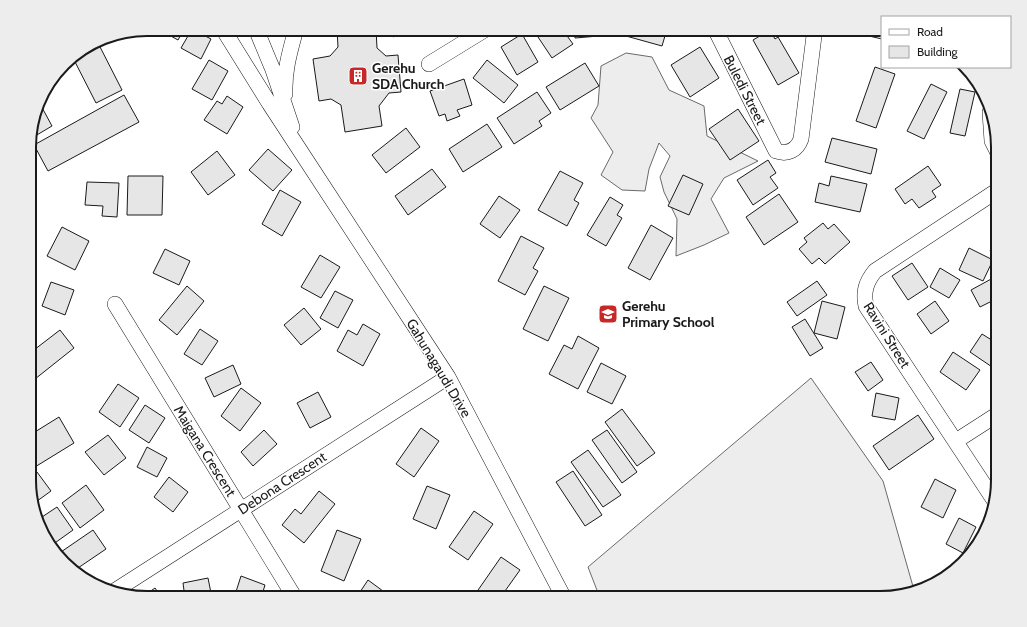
<svg xmlns="http://www.w3.org/2000/svg" width="1027" height="627" viewBox="0 0 1027 627" font-family="Cabin,sans-serif">
<style>
.built{fill:#ededed;stroke:#6a6a6a}
.building{fill:#e6e6e6;stroke:#1a1a1a}
.lines{fill:none;stroke-linecap:round;stroke-linejoin:round}
.minor-casing{stroke:#1a1a1a;stroke-width:16}
.minor{stroke:#fff;stroke-width:15}
.labels{text-anchor:middle;dominant-baseline:central;stroke-width:3;stroke-linejoin:round;paint-order:stroke}
.poi-label{font-size:14px;font-weight:bold;fill:#1a1a1a;stroke:#fff;text-anchor:start}
.street-label{font-size:14px;fill:#1a1a1a;stroke:#fff}
.rim{fill:none;stroke:#1a1a1a;stroke-width:2}
</style>
<rect width="100%" height="100%" fill="#fff"/>
<path class="built" d="M626,53L652,57L669,90L704,106L707,136L758,161L724,178L711,199L729,233L704,245L676,256L677,219L664,192L660,177L670,156L659,143L649,169L645,191L622,190L601,175L613,152L591,118L598,105L601,66Z
M811,378L883,481L914,590L887,598H600L588,567Z"/>
<path class="building" d="M158,29H184L178,40Z
M192,29L211,39L201,59L181,48Z
M337,29H376L377,48L386,56L398,55L401,92L389,93L379,106L382,126L345,132L341,105L331,99L319,101L313,59L330,56L338,47Z
M388,29H406L393,37Z
M543,29H562L573,44L552,58L536,34Z
M574,29H599V36L575,38Z
M627,29H667L662,46L626,36Z
M857,29H882V39L856,33Z
M770,30L775,39L778,37L799,73L778,85L753,40Z
M522,34L538,62L517,75L501,47Z
M97,41L122,90L96,103L72,56Z
M700,47L719,78L690,97L671,65Z
M209,60L228,71L212,100L192,89Z
M487,60L518,85L504,103L473,78Z
M585,63L599,86L560,110L546,87Z
M875,67L895,74L876,128L856,121Z
M464,79L472,105L457,110L460,116L447,121L445,114L439,116L430,91Z
M931,84L947,92L924,139L907,131Z
M960,89L975,92L965,136L950,133Z
M537,92L551,113L539,121L542,126L514,144L497,118Z
M124,95L139,122L48,171L34,145Z
M227,96L243,107L227,134L204,120L217,101L222,104Z
M39,102L52,126L30,139V132Z
M738,109L759,141L730,160L709,129Z
M487,124L502,147L463,172L449,149Z
M406,128L420,147L386,173L372,155Z
M832,138L877,149L871,174L825,162Z
M268,149L292,170L273,191L249,170Z
M217,151L235,175L208,195L191,172Z
M768,160L776,173L770,177L778,188L753,205L737,180Z
M928,166L941,185L932,191L936,197L919,208L912,199L905,204L895,189Z
M432,169L446,187L408,215L395,196Z
M560,171L583,183L574,200L579,203L567,226L538,210Z
M683,175L703,184L689,215L668,206Z
M128,176H163L162,215H127Z
M831,176L867,184L860,212L815,202L819,183L829,186Z
M87,182L119,183L117,217L102,216L103,206L85,205Z
M280,190L301,202L282,236L262,224Z
M779,194L798,222L764,245L746,217Z
M499,196L520,210L500,238L480,224Z
M610,197L623,205L617,215L622,218L606,246L587,235Z
M823,223L828,229L834,224L850,242L825,264L819,258L812,264L799,249L807,242L804,238Z
M651,225L673,238L650,280L628,268Z
M62,227L89,241L75,270L47,256Z
M521,236L544,248L533,268L538,271L525,295L498,281Z
M998,236V255L990,251Z
M969,248L993,260L983,281L959,270Z
M165,249L190,261L179,285L153,273Z
M320,255L340,267L321,298L301,287Z
M912,263L928,287L908,300L892,276Z
M940,268L960,280L949,298L930,287Z
M993,278L998,287V298L980,307L971,290Z
M817,281L827,295L797,316L787,302Z
M51,282L74,290L65,315L42,306Z
M187,286L204,301L177,335L159,320Z
M544,286L569,298L548,341L523,329Z
M335,291L353,300L338,328L320,318Z
M822,301L845,307L837,339L814,333Z
M935,301L949,321L931,334L917,314Z
M304,308L321,329L301,345L284,325Z
M805,319L823,348L810,356L792,327Z
M363,324L380,334L363,366L337,351L348,330L357,335Z
M200,329L218,341L202,365L184,354Z
M60,330L74,348L35,379L30,373V353Z
M982,334L998,344V371L970,352Z
M578,336L599,348L578,389L549,374L564,345L572,349Z
M953,352L980,370L966,390L940,372Z
M871,362L883,380L868,391L855,372Z
M601,363L626,376L612,404L587,392Z
M233,365L241,384L214,397L205,378Z
M118,384L139,398L120,427L99,412Z
M241,388L261,403L240,431L221,416Z
M318,392L331,417L310,428L297,403Z
M876,393L899,398L895,420L872,416Z
M145,405L165,418L149,443L129,430Z
M622,409L655,453L637,466L605,422Z
M918,415L934,439L889,470L873,446Z
M59,417L74,443L30,470V435Z
M421,428L439,441L414,477L396,464Z
M264,430L277,444L253,466L241,452Z
M607,430L637,472L622,483L592,440Z
M108,435L126,458L104,475L85,452Z
M147,447L167,458L157,477L137,467Z
M588,450L621,495L603,507L571,462Z
M573,471L602,515L585,526L556,482Z
M37,472L51,491L33,504L30,495V477Z
M169,477L188,492L173,512L154,497Z
M935,479L956,490L943,518L921,507Z
M86,485L104,510L80,528L62,503Z
M427,486L450,495L436,529L413,519Z
M319,491L335,504L304,543L282,525L295,509L301,514Z
M57,507L73,530L52,545L45,534L39,519Z
M474,511L493,524L468,560L449,547Z
M959,518L976,527L963,553L946,544Z
M93,530L106,549L75,570L58,554Z
M337,530L361,539L344,581L321,571Z
M501,557L520,570L500,598H484L476,593Z
M241,576L265,585L261,598H234Z
M208,578L212,598H185L183,583Z
M368,580L387,594L384,598H356Z
M155,588L162,598L142,597Z"/>
<g class="lines">
<g class="minor-casing">
<path id="minor" d="M223,29L269,103L448,377L564,598
M256,29L273,70L292,127
M715,29L776,151C788,155 797,150 801,139L814,36L812,29
M429,64L486,29
M285,94C284,71 290,51 296,29
M990,112L992,141L998,153
M115,304L295,598
M956,441L998,414
M994,500L866,306C863,292 866,282 875,271L998,190
M116,590L448,377"/>
</g>
<use href="#minor" class="minor"/>
</g>
<defs>
<g id="building-square" transform="scale(1)"><rect x="-9" y="-9" width="18" height="18" rx="4" fill="#c62828" stroke="#fff"/><path d="M-4-6H4V6H1V3H-1V6H-4ZM-2.5-4.3h1.7v1.8h-1.7ZM.8-4.3h1.7v1.8H.8ZM-2.5-1h1.7V.8h-1.7ZM.8-1h1.7V.8H.8Z" fill="#fff"/></g>
<g id="school-square" transform="scale(1)"><rect x="-9" y="-9" width="18" height="18" rx="4" fill="#c62828" stroke="#fff"/><path d="M0-5L7-2L0 1L-7-2ZM-4 1L0 2.5L4 1V4Q0 6-4 4Z" fill="#fff"/></g>
</defs>
<g fill-rule="evenodd">
<use href="#building-square" x="358" y="76"/>
<use href="#school-square" x="608" y="314"/>
</g>
<g class="labels">
<g class="poi-label">
<text x="372" y="68">Gerehu<tspan x="372" dy="16">SDA Church</tspan></text>
<text x="622" y="306">Gerehu<tspan x="622" dy="16">Primary School</tspan></text>
</g>
<g class="street-label">
<text transform="translate(745 90) rotate(63)">Buledi Street</text>
<text transform="translate(887 335) rotate(58)">Ravini Street</text>
<text transform="translate(439 368) rotate(59)">Gahunagaudi Drive</text>
<text transform="translate(205 451) rotate(58)">Maigana Crescent</text>
<text transform="translate(282 483) rotate(-33)">Debona Crescent</text>
</g>
</g>
<path d="M0 0H1027V627H0ZM147 36H880A111 111 0 0 1 991 147V480A111 111 0 0 1 880 591H147A111 111 0 0 1 36 480V147A111 111 0 0 1 147 36Z" fill="#ededed" fill-rule="evenodd"/>
<path class="rim" d="M147 36H880A111 111 0 0 1 991 147V480A111 111 0 0 1 880 591H147A111 111 0 0 1 36 480V147A111 111 0 0 1 147 36Z"/>
<rect x="881" y="16" width="130" height="52" fill="#ffffff" stroke="#a3a3a3"/>
<rect x="889" y="29" width="20" height="6" fill="#ffffff" stroke="#a3a3a3"/>
<text x="917" y="36" font-size="12" fill="#1a1a1a">Road</text>
<rect x="889" y="46" width="20" height="12" fill="#e6e6e6" stroke="#a3a3a3"/>
<text x="917" y="56" font-size="12" fill="#1a1a1a">Building</text>
</svg>
